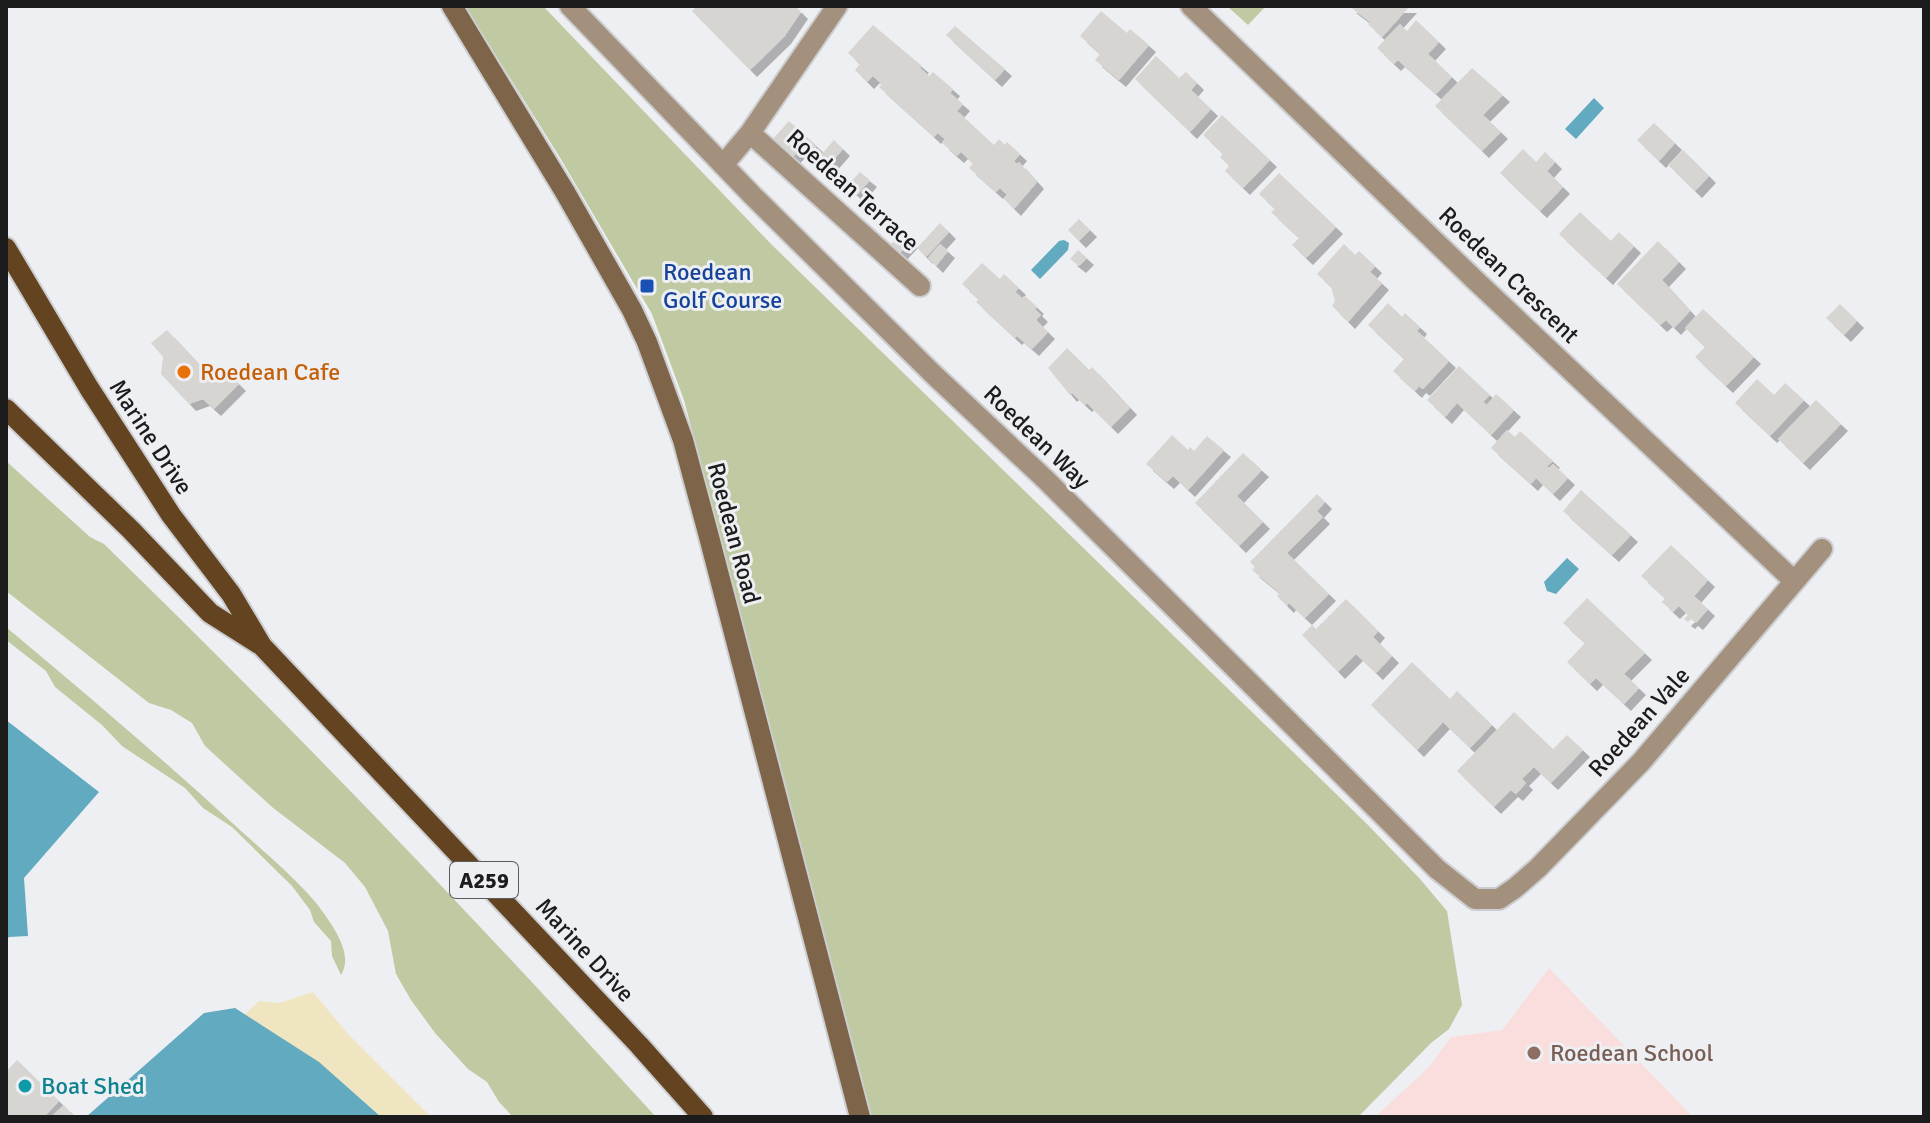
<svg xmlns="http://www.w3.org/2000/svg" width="1930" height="1123" viewBox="0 0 1930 1123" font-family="Signika,sans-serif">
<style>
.education{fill:#f9dedd}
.green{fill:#bfcaa3}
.sand{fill:#efe5c0}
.water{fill:#61aabf}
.building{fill:#d7d5d2;filter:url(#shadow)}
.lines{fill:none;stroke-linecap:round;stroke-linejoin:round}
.minor-casing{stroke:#cccdd0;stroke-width:24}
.secondary-casing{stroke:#cccdd0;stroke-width:24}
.primary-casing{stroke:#cccdd0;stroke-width:24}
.minor{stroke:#a3917d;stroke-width:20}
.secondary{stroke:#7e6448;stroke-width:20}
.primary{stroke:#644420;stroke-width:20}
.transit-dot{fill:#1a4fb4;stroke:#eeeff2;stroke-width:3}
.food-dot{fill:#e8710a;stroke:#eeeff2;stroke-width:3}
.education-dot{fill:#8d6e63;stroke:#eeeff2;stroke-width:3}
.culture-dot{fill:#0f9aa8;stroke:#eeeff2;stroke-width:3}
.labels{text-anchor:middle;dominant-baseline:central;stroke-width:6;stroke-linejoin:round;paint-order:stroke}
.shield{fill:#eeeff2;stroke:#5b5b5d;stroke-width:2}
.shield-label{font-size:22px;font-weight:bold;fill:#1c1c1d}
.street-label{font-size:24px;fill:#1c1c1d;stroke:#eeeff2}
.transit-label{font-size:24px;fill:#164399;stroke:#eeeff2;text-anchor:start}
.food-label{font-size:24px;fill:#c56008;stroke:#eeeff2;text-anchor:start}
.education-label{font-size:24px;fill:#785e54;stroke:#eeeff2;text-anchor:start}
.culture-label{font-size:24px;fill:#0d838f;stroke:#eeeff2;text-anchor:start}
</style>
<defs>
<filter id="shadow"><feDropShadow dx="7" dy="7" stdDeviation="0" flood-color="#0004"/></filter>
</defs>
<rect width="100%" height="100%" fill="#eeeff2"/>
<path class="education" d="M1549,968L1693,1117H1375L1429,1067L1451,1037L1502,1030Z"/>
<path class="green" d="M465,6H543L772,245L1367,824L1420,879L1447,911L1462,1005L1449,1029L1431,1043L1358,1117H872L684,400L652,314L559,156Z
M1227,6H1266L1248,25Z
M6,461L90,537L104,544C294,729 478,921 656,1117H513L499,1102L487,1082L468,1069L435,1033L411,1000L396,974L388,931L365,887L345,863L272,807L205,746L192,723L171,710L149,703L6,591Z
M6,627C81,690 156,753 228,819C258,847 291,873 317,904C330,922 355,953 341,975L332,956L331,941L314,922L310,910L292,886L232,827L203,808L185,788L122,746L102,725L55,687L46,671L6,640Z"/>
<path class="sand" d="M313,992L348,1034L431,1117H285L241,1018L259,1001L279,1003Z"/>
<path class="water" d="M1594,98L1604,108L1576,139L1565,129Z
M1064,240L1069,243L1068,250L1040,279L1031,270L1059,241Z
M1567,558L1579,569L1556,594L1547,591L1544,582Z
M6,720L99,792L24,878L28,936L9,937L6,940Z
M235,1008L319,1062L381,1117H86L204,1013Z"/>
<path class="building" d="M697,6H795L801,12L784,37L750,70L692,11Z
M1349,6H1410L1382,37L1368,24L1370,22Z
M1101,11L1127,33L1130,29L1149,45L1119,80L1095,60L1100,54L1080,36Z
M1416,20L1439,42L1428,54L1452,77L1436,94L1398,60L1394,64L1377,48L1400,24L1407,31Z
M873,25L922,66L920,68L929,76L933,72L953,89L950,93L963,104L957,111L994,145L999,139L1005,145L1007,142L1020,154L1014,161L1017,164L1019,162L1037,182L1014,209L1004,199L1007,195L1000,188L996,192L969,168L973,163L961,152L957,156L942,143L945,139L938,133L934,137L920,124L879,87L882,84L873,76L867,82L855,70L860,64L848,53Z
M955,26L1005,69L995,80L946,35Z
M1156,56L1179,78L1186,72L1197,83L1191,90L1211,109L1190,132L1135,79Z
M1472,68L1503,95L1483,115L1501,132L1482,151L1435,106Z
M1222,115L1270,160L1243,188L1225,171L1229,166L1220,157L1223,154L1203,135Z
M789,121L817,146L807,157L799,150L790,160L770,142Z
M1654,123L1675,143L1659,161L1637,140Z
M834,140L843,149L829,165L820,156Z
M1523,149L1536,162L1545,152L1555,162L1547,171L1563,187L1540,211L1500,173Z
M1683,150L1709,176L1695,191L1668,165Z
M860,172L870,180L857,195L847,186Z
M1279,173L1336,227L1306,258L1292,245L1299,238L1271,212L1275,209L1259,194Z
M1580,212L1611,241L1619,232L1634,246L1606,278L1559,234Z
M1079,219L1090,230L1079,241L1068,230Z
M940,223L949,232L926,257L917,248Z
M903,232L911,241L899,254L890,245Z
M1658,241L1679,262L1662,280L1690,311L1674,328L1666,320L1660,325L1617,284Z
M940,244L948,251L936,266L928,258Z
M1344,244L1355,255L1359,251L1375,266L1370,272L1382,283L1348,322L1332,306L1335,301L1331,287L1317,274Z
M1078,250L1087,258L1079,266L1070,259Z
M982,263L1000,279L1004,274L1019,288L1015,292L1022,298L1025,296L1037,307L1035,309L1041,315L1036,320L1048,332L1032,349L1017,336L1015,338L976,302L979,299L962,284Z
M1388,303L1402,317L1405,313L1420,327L1417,331L1449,361L1423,389L1419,386L1415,391L1393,371L1404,359L1368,325Z
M1840,304L1857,321L1844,335L1826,318Z
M1703,309L1754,357L1726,386L1695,357L1705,347L1685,328Z
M167,330L211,377L224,369L239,384L214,409L203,399L189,404L161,374L163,357L151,343Z
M1067,348L1089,370L1092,367L1130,408L1111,427L1087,403L1085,405L1072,393L1070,395L1048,368Z
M1459,366L1490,395L1483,402L1487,405L1496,394L1514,410L1491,435L1457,403L1445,417L1427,400Z
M1757,379L1774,395L1785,383L1804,400L1770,436L1735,403Z
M1816,400L1841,424L1803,463L1778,439Z
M1507,430L1515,437L1520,431L1553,461L1547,466L1549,468L1553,464L1568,478L1553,494L1536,478L1531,484L1491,448Z
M1172,435L1188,450L1190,447L1194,451L1207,436L1224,450L1188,490L1173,476L1167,482L1146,464Z
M1243,453L1262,470L1237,496L1263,522L1239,546L1195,503Z
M1581,490L1631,535L1612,555L1563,511Z
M1317,494L1325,502L1317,511L1323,517L1287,553L1329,594L1305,618L1289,603L1287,606L1277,596L1280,593L1252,570L1255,567L1250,562Z
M1671,545L1708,580L1694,596L1708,609L1696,623L1691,619L1688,622L1684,619L1688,615L1679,606L1673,612L1662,602L1665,598L1641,576Z
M1587,598L1645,653L1624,674L1639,688L1624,704L1596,678L1590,684L1567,662L1585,643L1563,623Z
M1346,599L1378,631L1373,637L1392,656L1376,673L1356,654L1338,672L1302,635L1312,625L1316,629Z
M1412,662L1450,699L1457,691L1492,725L1470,748L1443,722L1417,750L1371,705Z
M1514,712L1553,749L1567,735L1583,750L1551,783L1534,767L1522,779L1526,783L1516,794L1511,790L1494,807L1457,771Z
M17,1060L59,1101L44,1117H6V1072Z
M64,1105L75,1117H51Z"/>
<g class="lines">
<g class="minor-casing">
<path id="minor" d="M570,6L753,196L933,374L1046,480L1437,869L1475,899H1499L1515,888L1538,868L1641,762L1822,549
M1191,6L1475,280L1793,580
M750,133L920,286
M723,165L750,133L837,6"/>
</g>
<g class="secondary-casing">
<path id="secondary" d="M452,6L565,192L632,310L647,342L683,440L708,533L860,1117"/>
</g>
<g class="primary-casing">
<path id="primary" d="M6,248L89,388L171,515L231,594L262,646L639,1045L703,1117
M6,409L131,530L210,613L259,644"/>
</g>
<use href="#minor" class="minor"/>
<use href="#secondary" class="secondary"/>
<use href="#primary" class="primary"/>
</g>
<rect class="transit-dot" x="639" y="278" width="16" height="16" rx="4"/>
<circle class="food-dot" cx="184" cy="372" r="8"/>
<circle class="education-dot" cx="1534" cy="1053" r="8"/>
<circle class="culture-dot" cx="25" cy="1086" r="8"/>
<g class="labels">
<rect class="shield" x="450" y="862" width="68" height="36" rx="6"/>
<g class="shield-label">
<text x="484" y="880">A259</text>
</g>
<g class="street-label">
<text transform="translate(853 190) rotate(42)">Roedean Terrace</text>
<text transform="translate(1509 275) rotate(44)">Roedean Crescent</text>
<text transform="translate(151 437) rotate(57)">Marine Drive</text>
<text transform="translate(1037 437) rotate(44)">Roedean Way</text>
<text transform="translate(734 533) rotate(75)">Roedean Road</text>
<text transform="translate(1639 722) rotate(-48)">Roedean Vale</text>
<text transform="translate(585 950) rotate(47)">Marine Drive</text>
</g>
<g class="transit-label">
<text x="663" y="272">Roedean<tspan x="663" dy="28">Golf Course</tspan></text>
</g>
<g class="food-label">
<text x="200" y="372">Roedean Cafe</text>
</g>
<g class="education-label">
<text x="1550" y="1053">Roedean School</text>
</g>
<g class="culture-label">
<text x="41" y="1086">Boat Shed</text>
</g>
</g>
<rect width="1930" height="1123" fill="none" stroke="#1c1c1d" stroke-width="16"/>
</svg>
